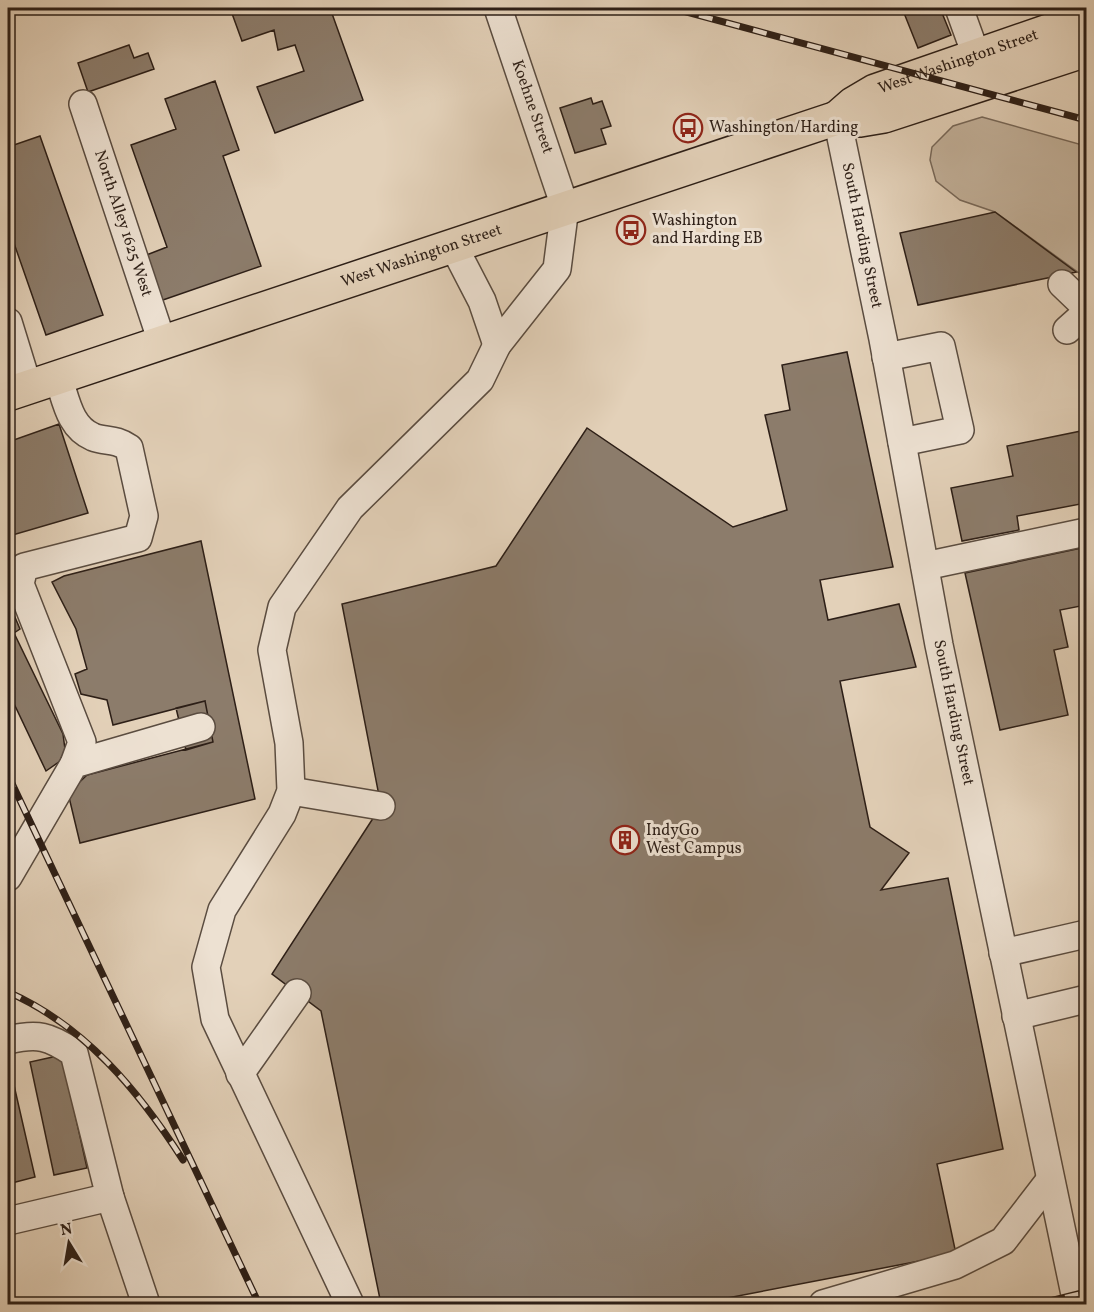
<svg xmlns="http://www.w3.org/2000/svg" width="1094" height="1312" viewBox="0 0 1094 1312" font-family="Vollkorn,serif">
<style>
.green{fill:#c4b39d;stroke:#78695a;stroke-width:1.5}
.building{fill:#8c7c6b;stroke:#2d1f17;stroke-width:1.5}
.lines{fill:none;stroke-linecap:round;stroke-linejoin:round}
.minor-casing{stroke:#5a4c40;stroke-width:30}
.major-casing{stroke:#2d1f17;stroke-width:36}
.minor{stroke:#ede1d2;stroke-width:27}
.major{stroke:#e3d1b9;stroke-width:33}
.rail-casing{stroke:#2d1f17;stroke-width:7}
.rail{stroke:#ede1d2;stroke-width:4.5;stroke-dasharray:14;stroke-linecap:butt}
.labels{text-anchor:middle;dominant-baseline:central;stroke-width:6;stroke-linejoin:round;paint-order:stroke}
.street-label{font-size:16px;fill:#2d1f17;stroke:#ede1d2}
.poi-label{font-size:16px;fill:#2d1f17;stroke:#ede1d2;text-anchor:start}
</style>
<rect width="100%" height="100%" fill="#e3d1b9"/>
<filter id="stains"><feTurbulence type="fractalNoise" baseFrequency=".00333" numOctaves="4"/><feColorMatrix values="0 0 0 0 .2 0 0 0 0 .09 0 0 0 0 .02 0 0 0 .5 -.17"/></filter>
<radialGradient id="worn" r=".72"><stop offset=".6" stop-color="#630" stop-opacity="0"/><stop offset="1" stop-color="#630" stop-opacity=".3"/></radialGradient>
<path class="green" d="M982,117L1086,146V278L995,212L960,200L936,181L930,160L932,147L953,126Z"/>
<path class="building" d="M230,8H330L363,100L275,133L257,87L304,71L295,45L278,50L274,30L242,41Z
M902,8H940L951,35L918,48Z
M129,45L134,58L148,53L154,69L88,92L78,63Z
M215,81L239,150L223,156L261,266L160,301L144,256L167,247L131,145L176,129L165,99Z
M591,98L593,104L602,101L611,126L601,129L606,144L575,153L560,108Z
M40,136L103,315L46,335L8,226V147Z
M995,212L1076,272L918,305L900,233Z
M847,352L893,567L820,580L828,620L899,604L916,667L840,681L870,827L909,853L881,890L948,878L1003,1149L937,1164L956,1254L696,1304H381L321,1011L272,974L381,806L342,604L496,566L587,428L733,527L787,510L765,415L790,410L782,365Z
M59,424L88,513L9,536L13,554L8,556V442Z
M1086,430V503L1017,516L1019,530L962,541L951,488L1013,476L1007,446Z
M201,541L255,799L80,843L68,793L87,775L213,742L205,701L113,725L107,700L81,694L75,674L87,669L76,629L52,582L64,576Z
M1086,547V605L1060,610L1068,647L1054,650L1068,715L1000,730L965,573Z
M8,601L20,629L14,633L63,734L66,757L46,771L8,691Z
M205,701L213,742L186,750L176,708Z
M62,1055L87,1168L54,1175L30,1062Z
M8,1059L35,1177L8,1184Z"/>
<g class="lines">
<g class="minor-casing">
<g id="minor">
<path d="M959,8L976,55"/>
<path id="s1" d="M83,104L162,342"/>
<path id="s2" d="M837,118L883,339L939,645L1077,1304"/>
<path d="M453,245L482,301L497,345"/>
<path d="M1062,284L1086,307"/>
<path d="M8,322L28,387"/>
<path d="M1067,330L1086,313"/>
<path d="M886,357L941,346L960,430L902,442"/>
<path d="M58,377C66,399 69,427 93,437C106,442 115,438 129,448L144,516L138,538L24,567L20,584L82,742L74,764"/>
<path d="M925,566L1086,532"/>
<path d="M291,791L381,806"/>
<path d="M8,877L74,764L201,727"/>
<path d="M1003,953L1086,934"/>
<path d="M1016,1016L1086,999"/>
<path d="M8,1040C38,1033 49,1036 74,1053L110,1197L8,1221"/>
<path d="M240,1074L297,993"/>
<path d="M110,1197L146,1304"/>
<path d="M350,1304L215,1019L206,967L222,910L282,814L291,791L289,743L272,650L282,607L350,508L480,380L497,345L557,269L565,207L498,8"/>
<path d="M823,1304L955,1265L1003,1241L1050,1180"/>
</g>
</g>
<g class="major-casing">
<g id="major">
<path id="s3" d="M837,118L853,104L875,91L1086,18"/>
<path id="s4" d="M8,394L837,118L860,120L884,116L1086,50"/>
</g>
</g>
<use href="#minor" class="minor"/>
<use href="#major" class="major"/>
<g class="rail-casing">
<path id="rail" d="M672,8L1086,120
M8,775L259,1304
M8,992C85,1026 138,1090 183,1160
M1038,1304L1086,1292"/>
</g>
<use href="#rail" class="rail"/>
</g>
<defs>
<g id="bus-ring" transform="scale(1.5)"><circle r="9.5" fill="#ede1d2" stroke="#8f2418" stroke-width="1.5"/><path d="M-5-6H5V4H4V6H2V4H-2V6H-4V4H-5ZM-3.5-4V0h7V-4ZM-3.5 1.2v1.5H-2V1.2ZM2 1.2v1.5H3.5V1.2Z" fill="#8f2418"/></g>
<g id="building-ring" transform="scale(1.5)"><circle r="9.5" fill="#ede1d2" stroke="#8f2418" stroke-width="1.5"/><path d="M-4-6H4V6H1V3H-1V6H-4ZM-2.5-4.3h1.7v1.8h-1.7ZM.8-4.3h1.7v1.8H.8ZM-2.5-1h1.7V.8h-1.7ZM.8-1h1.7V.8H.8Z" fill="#8f2418"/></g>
</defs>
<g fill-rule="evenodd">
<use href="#bus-ring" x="688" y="128"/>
<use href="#bus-ring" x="631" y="230"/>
<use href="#building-ring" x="625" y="840"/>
</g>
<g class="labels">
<g class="street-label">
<text stroke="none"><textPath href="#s3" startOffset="135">West Washington Street</textPath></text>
<text transform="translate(532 107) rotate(71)">Koehne Street</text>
<text stroke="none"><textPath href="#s1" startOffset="126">North Alley 1625 West</textPath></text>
<text stroke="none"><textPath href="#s2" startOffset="120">South Harding Street</textPath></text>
<text stroke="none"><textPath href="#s4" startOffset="436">West Washington Street</textPath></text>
<text stroke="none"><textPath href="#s2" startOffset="606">South Harding Street</textPath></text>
</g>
<g class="poi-label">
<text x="709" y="128">Washington/Harding</text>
<text x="652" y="221">Washington<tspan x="652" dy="18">and Harding EB</tspan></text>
<text x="646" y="831">IndyGo<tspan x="646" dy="18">West Campus</tspan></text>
</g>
</g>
<rect width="1094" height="1312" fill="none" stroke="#e3d1b9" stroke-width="30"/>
<rect x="9" y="9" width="1076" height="1294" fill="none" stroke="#2d1f17" stroke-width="3"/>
<rect x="15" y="15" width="1064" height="1282" fill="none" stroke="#2d1f17" stroke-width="1.5"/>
<g transform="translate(69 1243) rotate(349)" stroke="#ede1d2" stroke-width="4.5" paint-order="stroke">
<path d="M0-4.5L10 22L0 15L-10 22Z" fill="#2d1f17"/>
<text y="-9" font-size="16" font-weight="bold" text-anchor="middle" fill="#2d1f17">N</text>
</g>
<rect width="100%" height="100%" filter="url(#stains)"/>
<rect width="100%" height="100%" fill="url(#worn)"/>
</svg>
